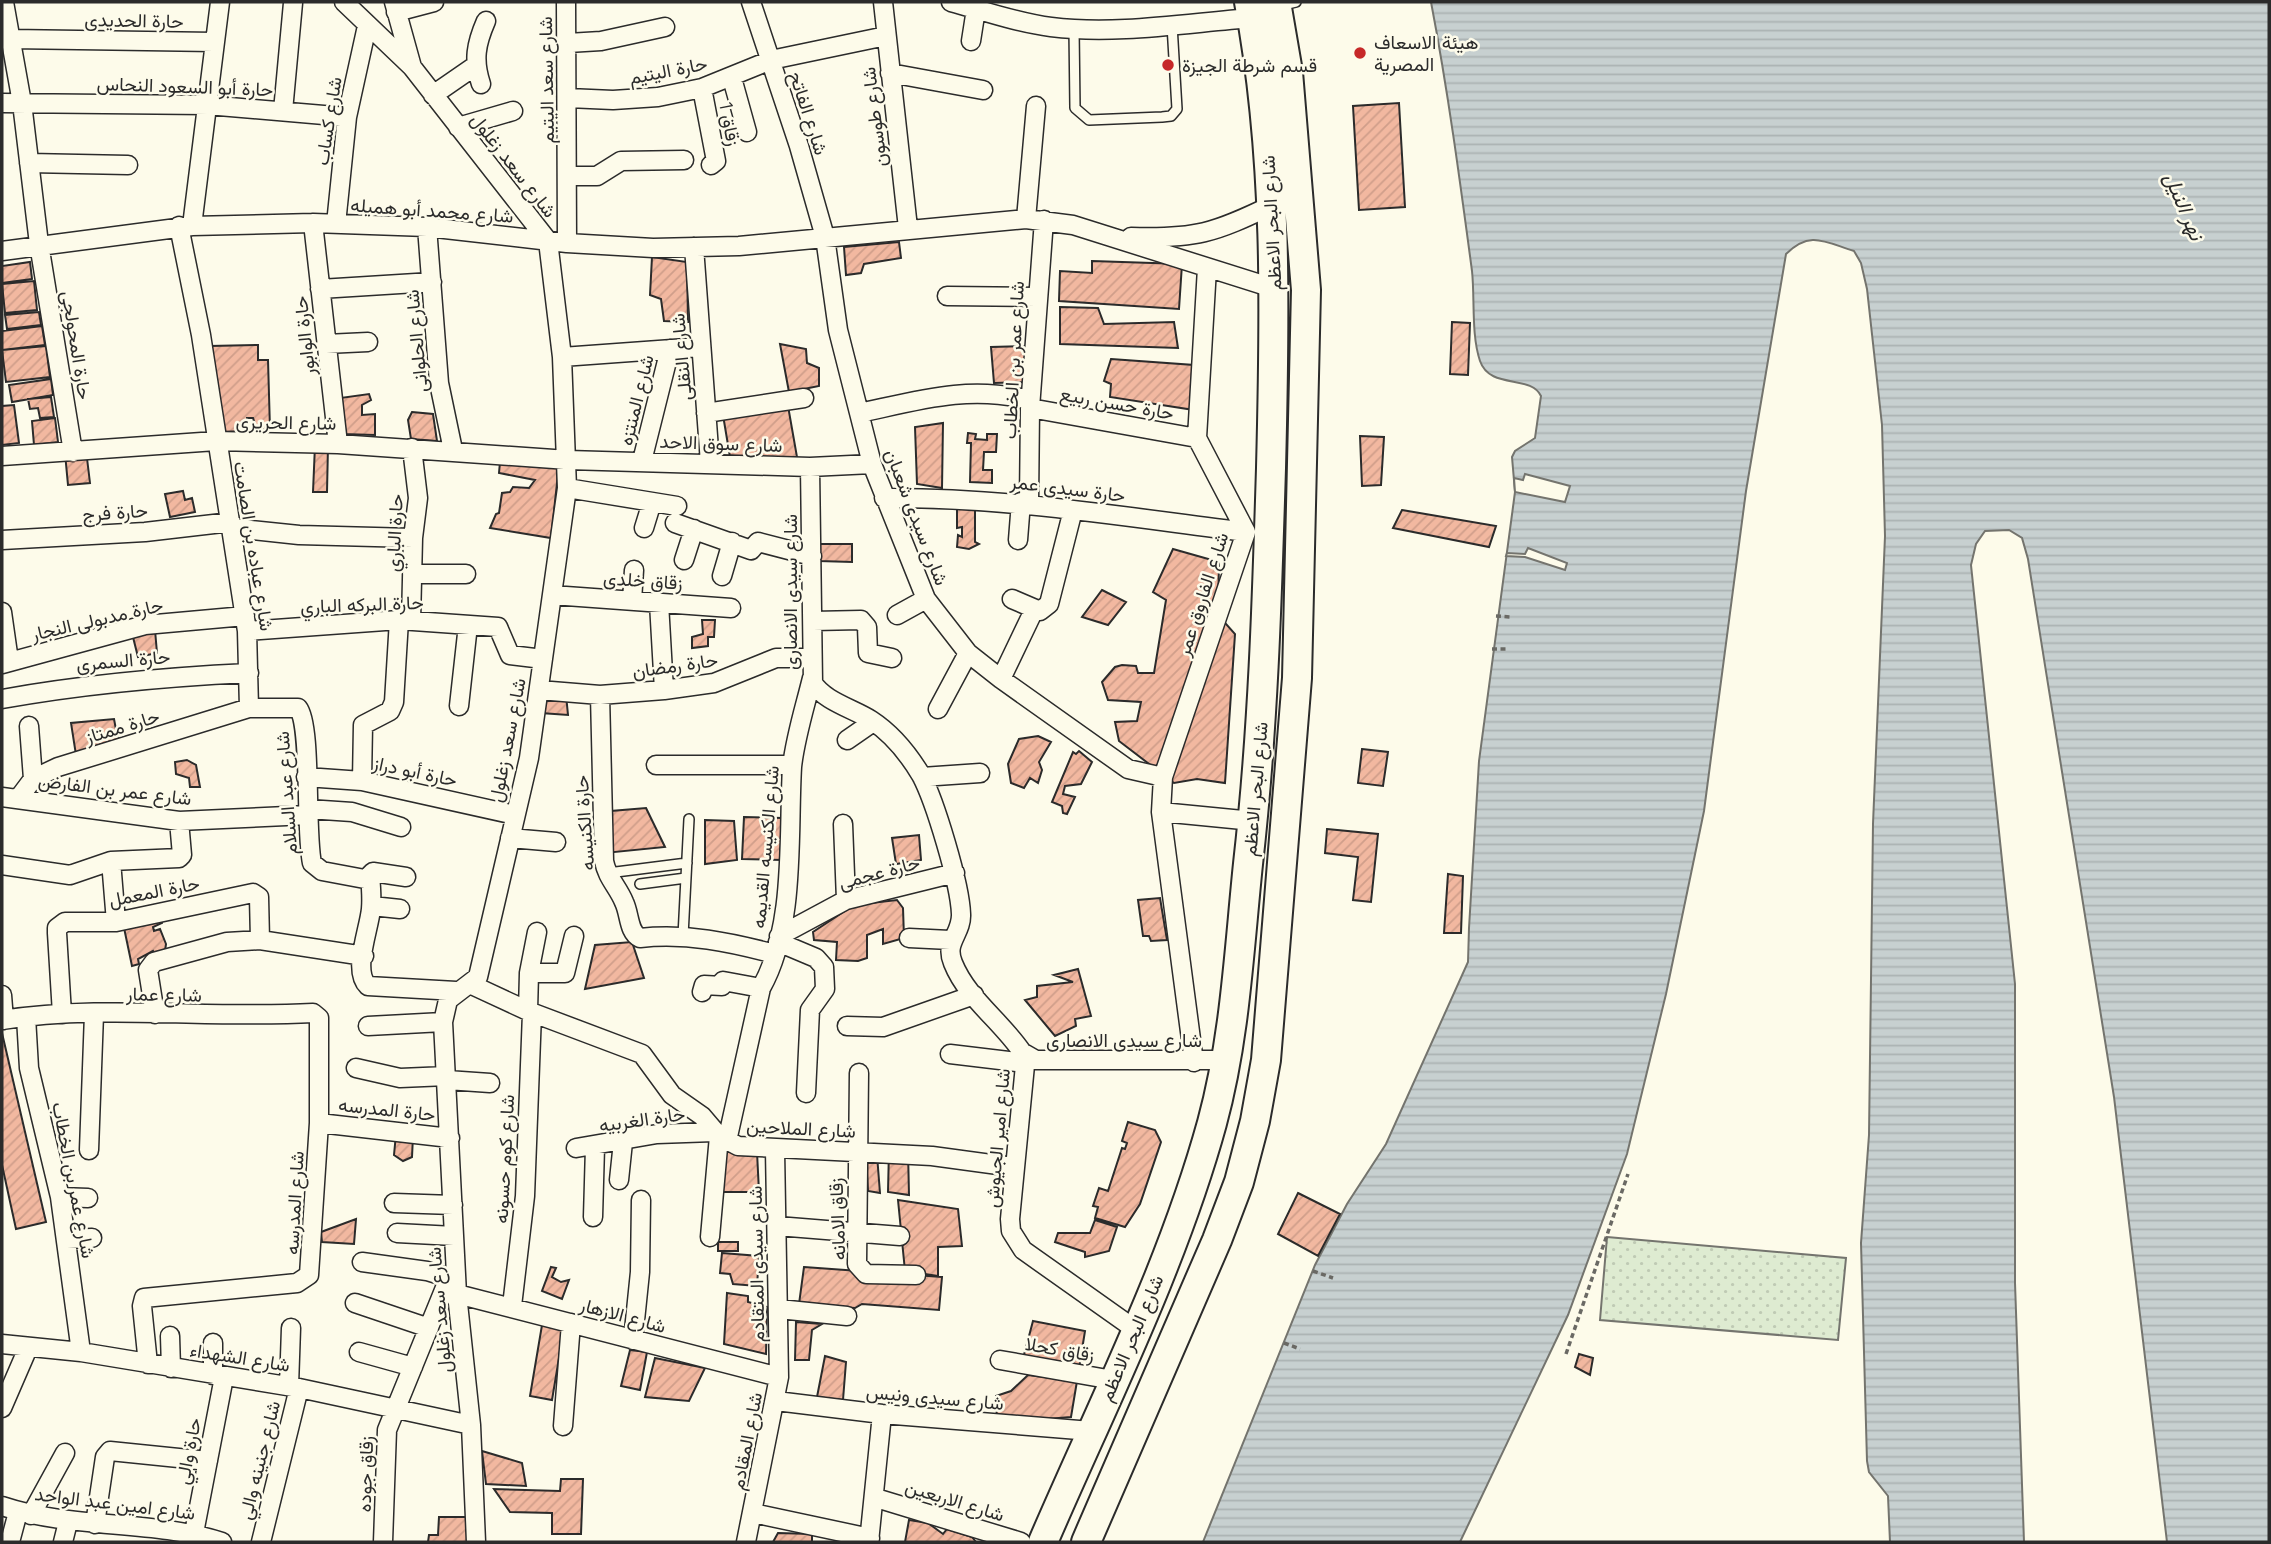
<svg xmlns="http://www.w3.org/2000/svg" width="2271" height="1544" viewBox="0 0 2271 1544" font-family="Quicksand,Vazirmatn,sans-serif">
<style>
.grass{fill:url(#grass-dots);stroke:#74746e;stroke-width:2}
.water{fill:url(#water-rules);stroke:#74746e;stroke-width:2}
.pier{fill:#fdfbea;stroke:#74746e;stroke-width:2}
.building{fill:url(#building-hatch);stroke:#2b2b2b;stroke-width:2}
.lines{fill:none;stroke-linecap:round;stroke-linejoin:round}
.lane-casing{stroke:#2b2b2b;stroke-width:12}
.street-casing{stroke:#2b2b2b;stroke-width:21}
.primary-casing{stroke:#2b2b2b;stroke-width:32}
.path{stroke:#6a6964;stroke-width:3.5;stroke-dasharray:5 3.5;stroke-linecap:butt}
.lane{stroke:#fdfbea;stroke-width:9}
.street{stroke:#fdfbea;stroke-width:18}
.primary{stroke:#fdfbea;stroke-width:28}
.poi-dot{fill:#c62828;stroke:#fdfbea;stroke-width:2.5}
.labels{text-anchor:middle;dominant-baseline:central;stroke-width:5;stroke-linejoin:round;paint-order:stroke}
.street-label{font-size:19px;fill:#2b2b2b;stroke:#fdfbea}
.poi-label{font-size:19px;fill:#2b2b2b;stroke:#fdfbea;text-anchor:start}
.water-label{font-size:21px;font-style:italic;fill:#2b2b2b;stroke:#fdfbea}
</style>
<defs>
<pattern id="grass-dots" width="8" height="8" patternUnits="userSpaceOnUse" patternTransform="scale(1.75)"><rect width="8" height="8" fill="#deebd1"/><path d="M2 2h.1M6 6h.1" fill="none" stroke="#bfcab4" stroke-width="1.8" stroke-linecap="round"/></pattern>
<pattern id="water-rules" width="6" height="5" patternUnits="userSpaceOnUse" patternTransform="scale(1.75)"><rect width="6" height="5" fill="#c7d0d0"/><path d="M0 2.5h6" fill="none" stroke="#abb3b3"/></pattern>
<pattern id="building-hatch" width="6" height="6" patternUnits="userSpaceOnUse" patternTransform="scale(1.75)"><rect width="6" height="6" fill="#f2b8a0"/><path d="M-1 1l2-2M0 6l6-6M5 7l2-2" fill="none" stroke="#d09e8a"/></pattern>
</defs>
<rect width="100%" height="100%" fill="#fdfbea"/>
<path class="grass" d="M1607,1237L1846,1258L1838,1340L1600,1320Z"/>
<path class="water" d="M1431,2H2269V1542H2167L2114,1097L2028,559L2022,538L2009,530L1985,531L1976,544L1971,565L2015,984V1283L2024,1542H1890L1888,1496L1869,1472L1867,1461L1861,1243L1869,1135L1873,824L1885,536L1882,425L1867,289L1861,263L1854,251C1825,242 1810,230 1786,254L1746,491L1704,811L1666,994L1627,1154L1568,1315L1460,1542H1203L1315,1265L1347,1204L1386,1144L1468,962L1469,928L1479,761L1515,492L1512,457L1515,451L1535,438L1541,396C1531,374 1490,390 1480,361C1471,334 1475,299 1472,271C1460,181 1448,91 1431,2Z"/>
<path class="pier" d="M1525,474L1570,486L1565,502L1515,492L1514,478L1523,480Z
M1528,548L1567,563L1565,570L1525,557L1506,556L1507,553L1525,554Z"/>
<path class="building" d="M1399,103L1405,207L1359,210L1353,106Z
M899,242L901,258L864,264L861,273L846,275L844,247Z
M652,257L687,262L688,322L664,321L661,299L650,295Z
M1092,261L1182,264L1179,309L1059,301L1060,271L1092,273Z
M30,262L32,279L2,283V266Z
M34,281L37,310L5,313L2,284Z
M1060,307L1098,308L1104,324L1174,322L1178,348L1060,344Z
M39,312L41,325L7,329L5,315Z
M1452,322L1470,323L1468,375L1450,374Z
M42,326L45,345L2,350V331Z
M780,344L806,349L807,363L819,368V386L789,392Z
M258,345V360H268L270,429L257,430L253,418H247V431L217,432L210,346Z
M46,346L50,377L6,382L2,350Z
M1032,346L1025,382L994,383L991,347Z
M1111,359L1194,365V410L1110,397L1111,384L1104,381Z
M51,379L53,395L12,402L9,385Z
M369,394L371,400L362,405V415L375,414V435L342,434L340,398Z
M51,397L54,417L40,418L38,408L30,409L28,399Z
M14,405L19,443L2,445V406Z
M788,406L797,457L731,463L723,415Z
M412,412L433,414L437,441L411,439L408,420Z
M55,418L58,442L34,445L32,421Z
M943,423L942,488L917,484L915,427Z
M968,433L976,434L975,439L987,440V434H997L996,452H984L983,470H992V483L970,482L971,443H967Z
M1360,436L1384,437L1381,485L1362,486Z
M315,445L328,446L327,492H313Z
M86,450L90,483L68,485L65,453Z
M500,462L559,465L551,538L490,528L496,514L499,513L502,493L510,492L513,487L529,488L535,480L499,473Z
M183,491L185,500L192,498L195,512L170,517L165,494Z
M975,501V542L979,544L969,549L957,547L958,535L962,537V527L957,528V504Z
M1402,510L1496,526L1489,547L1393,528Z
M814,544H852V562L819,561Z
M1173,549L1219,562L1218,615L1235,634L1225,783L1197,779L1174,783L1119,741L1115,722L1137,721L1141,702L1108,700L1102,682L1115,667L1122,665L1136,666L1138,673H1154L1166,600L1153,592Z
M1102,590L1126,602L1108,625L1082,617Z
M702,620H715L714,637H708V646L692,648V637L703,634Z
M155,630L157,653L138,657L132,633Z
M545,694L566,695L568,715L541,713Z
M114,719L118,740L76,755L71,723Z
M1038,736L1051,742L1039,762L1042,770L1038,783L1030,778L1024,788L1011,783L1008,764L1019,739Z
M1362,749L1388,752L1383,786L1358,783Z
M1079,751L1092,762L1081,784L1065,786L1063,794L1075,797L1067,814L1063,813L1062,806L1052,802L1073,752L1076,754Z
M187,760L196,765L200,787H190L189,778L176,774L175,762Z
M646,808L665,847L605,853L611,811Z
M744,817L783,818L782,860L742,859Z
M705,820L734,821L737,860L705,864Z
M1327,829L1378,834L1371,902L1353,900L1358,857L1325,853Z
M919,835L921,860L896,864L892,838Z
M1448,874L1463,876L1461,933H1444Z
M1160,898L1167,940L1151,941L1149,936H1143L1138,900Z
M897,900L903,908L904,938L883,944V929L867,935V958L858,961L836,960L837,942L814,940L813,932L854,905Z
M161,915L162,923L153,927L154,931L160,929L166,944L165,951L155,956L153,951L138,959L139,964L132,966L123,923Z
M632,942L644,978L585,989L595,945Z
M1078,969L1091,1016L1075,1019L1076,1026L1055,1036L1025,1000L1037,997V986L1073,982L1054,975Z
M2,1033L46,1222L16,1229L2,1165Z
M1128,1122L1155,1130L1161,1142L1140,1204L1125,1227L1095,1218L1098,1207L1093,1206L1099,1188L1108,1191L1122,1148L1125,1149L1127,1143L1122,1141Z
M396,1134L413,1136L412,1157L403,1161L394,1155Z
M722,1147L757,1152L759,1192H719Z
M889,1149L908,1151L909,1195L888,1192Z
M877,1155L880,1193L868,1191L866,1156Z
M1298,1193L1340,1214L1318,1256L1278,1234Z
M898,1200L958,1209L962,1246L938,1247V1276L905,1271Z
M356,1219L354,1244L322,1242L321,1232Z
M1095,1220L1117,1227L1109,1251L1085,1257V1252L1055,1242L1058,1233H1090Z
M718,1242H738V1251H718Z
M722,1253L759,1256L757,1286L733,1284L730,1274L720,1273Z
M551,1267L556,1268L552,1277L561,1282L569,1280L562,1299L542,1291Z
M804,1267L942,1277L939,1310L862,1304L855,1308L799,1304Z
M727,1293L748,1296V1302L767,1307L766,1354L724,1344Z
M1033,1321L1085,1331L1077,1381L1020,1370Z
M796,1322L822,1324L812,1330L809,1360H795Z
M542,1325L564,1328L552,1400L530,1396Z
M630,1350L647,1352L640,1390L621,1386Z
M1579,1354L1593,1358L1590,1375L1575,1367Z
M825,1356L846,1362L843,1400L817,1397Z
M655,1358L705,1368L689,1401L645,1397Z
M1028,1375L1077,1381L1071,1417L997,1423L996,1396L1011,1391Z
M482,1451L522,1463L526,1486L486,1484Z
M561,1479H583L581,1534H552V1513L510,1512L494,1489L560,1491Z
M439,1517H470L469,1542H428L429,1535H438Z
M909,1520L928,1523L943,1534L947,1529L972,1537L976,1542H905Z
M778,1533L812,1534V1542H773Z"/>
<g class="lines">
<g class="lane-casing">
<path id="lane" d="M1279,6L1296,2
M1074,29L1075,108L1089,120L1162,117L1171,116L1177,109L1172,25
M608,873L687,863
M640,884L686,878
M683,936L689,819"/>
</g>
<g class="street-casing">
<path id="street" d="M4,2L22,103L39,244L73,452
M344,2L412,67L548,241L562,357L567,488L529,758L478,977L448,1000L443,1022L457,1294L471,1425L476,1542
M394,2L412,67
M566,2L567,243
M751,2L799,146L825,237L838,330L872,464L926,599L968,653L1001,679L1128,769L1163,777
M883,2L908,228
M951,2C984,11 1018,23 1051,27C1117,35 1186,23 1252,18
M396,12L434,2
M11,39L214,42
M971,41L976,9
M568,43L601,41L665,27
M890,73L983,90
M732,78L747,132
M481,84C473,60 476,44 486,21
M702,88L716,161L711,165
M433,95L475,66
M568,98L613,100L658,97L702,88L771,60L886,36
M2,103L207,105L347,117
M283,111L293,3
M458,127L513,111
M29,163L128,165
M567,176H597L621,161L684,160
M1026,219L1036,106
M313,223L338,444
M336,224L347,117L367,26
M179,226L201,335L247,631L249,708
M192,226L220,2
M427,227L439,383L453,450
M1131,237C1196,239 1214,233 1272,205
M694,247L710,463
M2,251L192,226L313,223L427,227L567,243L653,248L739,246L1026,219L1073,225L1276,289
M320,289L432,282
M947,296L1036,297
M326,344L368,342
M562,357L700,347
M1030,408L1197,438
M706,413L804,398
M860,413C920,400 968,385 1030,400
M2,456L216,441L338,444L568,460L810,467L872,464
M642,461L670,349
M810,467L813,683C824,701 854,709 871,720C891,733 909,755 921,775C935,801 960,884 961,914C962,934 944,942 953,963C967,998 1001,1021 1022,1052L1036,1060H1227
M567,488L677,506
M884,498C1006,497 1125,517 1246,532
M1029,503L1030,408L1044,220
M675,523L751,550L758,542L812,556
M232,528L299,535L413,538
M644,528L652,502
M2,540L145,532L231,522
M1018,540L1021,502
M684,560L694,529
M412,574H466
M722,576L732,542
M552,595L731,608
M1012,599L1040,611L1049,604L1073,510
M632,601L634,570
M659,603L664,690
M2,612L9,661
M897,615L926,599
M411,621L413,538L418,498L412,448
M813,621L861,620L867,627L868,653L892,658
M247,631L399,620L498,627L510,655L543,659
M2,664L145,625L245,616
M1001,679L1034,610
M539,690L600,695L664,690L714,683L776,658H812
M600,695L604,861C607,878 618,887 624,902C630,914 628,932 640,938C687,933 729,942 775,954
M2,699C85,684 165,677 249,673
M459,706L468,625
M938,709L968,653
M29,726L33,779
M847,740L873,722
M656,765H792
M306,777L362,781L515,815
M922,777L980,773
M362,781L363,725L390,711L394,702L399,620
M2,797L179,821L308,815
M18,799L33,779L58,767L249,708H298C312,725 305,832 312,863L322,871L370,880
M308,809L352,812L401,827
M1161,812L1253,821
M843,824L846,900
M510,838L556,842
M111,861L116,922
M2,865L70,875L111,861L179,858L182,855L179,821
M406,877L373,872L370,875C371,886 372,898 371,909C369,930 352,971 368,986L456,991
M372,906L400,909
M779,936L846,900L955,873
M909,938L950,940
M778,942L816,958L824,967L825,989L810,1010L806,1093
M529,973H565L574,936
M472,985L528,1011L642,1054L672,1095L702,1116L719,1136L738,1146L932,1156L1013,1167
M702,992L704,985L722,986L723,981L761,988
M2,995L4,1020
M528,1011L529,973L537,932
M62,1014L57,933V928L65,922H116L253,893L259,897L260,940
M155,1014L148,970L154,962L227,942L260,940L364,956
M26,1017L29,1068L60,1197L81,1352
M2,1020C104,1004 209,1019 313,1013L319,1018V1123L309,1275L297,1283L144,1298L142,1306L148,1364
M368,1026L443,1022
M847,1026L883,1027L974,995
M950,1054L1025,1063
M1026,1055L1010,1219L1011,1231L1023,1250L1136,1330
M1194,1062L1161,812L1163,777L1246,532L1197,438L1207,268
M356,1068L400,1078L447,1076
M859,1073L857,1264L866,1274L916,1275
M447,1080L490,1083
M319,1123L450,1138
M727,1141L761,988C796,926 788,836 792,767C795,738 805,707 812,678
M576,1148L657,1134L714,1132
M89,1150L94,1014
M619,1180L623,1142
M60,1197L88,1198
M394,1203L453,1205
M593,1217L595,1147
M777,1226L900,1236
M397,1233L454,1236
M710,1237L719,1136
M67,1239L92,1238
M362,1262L427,1271L456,1280
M457,1294L779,1377
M355,1303L429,1328
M512,1306L525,1196L532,1013
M779,1309L847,1316
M170,1336L171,1368
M633,1340L640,1272L641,1200
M213,1343V1375
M2,1344L81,1352L299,1388L471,1425
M359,1352L413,1367
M1000,1360L1113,1380
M289,1386L291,1328
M776,1401L882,1414L1091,1431
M2,1408L28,1348
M563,1426L571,1323
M876,1498L1021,1542
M2,1506C74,1530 151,1519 222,1542
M753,1513L870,1538
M31,1515L65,1453
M95,1524L105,1457L110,1451L208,1461
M194,1533L224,1377
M10,1542L18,1512
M63,1542L68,1522
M261,1542L299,1388
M383,1542L387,1430L449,1278
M746,1542L779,1377L775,1150
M869,1542L882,1414"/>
</g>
<g class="primary-casing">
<path id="primary" d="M1043,1542C1102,1405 1172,1268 1212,1123C1235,1039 1239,951 1248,864C1263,732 1267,601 1271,468C1275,312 1278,156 1249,2
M1086,1542L1217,1240L1239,1182L1255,1121L1266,1060L1297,678L1306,290L1288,72L1276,2"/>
</g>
<path class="path" d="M1496,616L1511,617
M1492,649H1509
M1313,1271L1333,1278
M1284,1343L1300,1349
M1566,1354L1628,1174"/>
<use href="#lane" class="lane"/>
<use href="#street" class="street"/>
<use href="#primary" class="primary"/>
</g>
<g class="poi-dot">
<circle cx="1360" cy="53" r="7"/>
<circle cx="1168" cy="65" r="7"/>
</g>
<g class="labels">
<g class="street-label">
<text transform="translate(134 20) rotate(1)">حارة الحديدى</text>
<text transform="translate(668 70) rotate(-11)">حارة اليتيم</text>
<text transform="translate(546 80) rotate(-91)">شارع سعد اليتيم</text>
<text transform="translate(185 86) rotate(2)">حارة أبو السعود النحاس</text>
<text transform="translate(809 113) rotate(72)">شارع الفاتح</text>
<text transform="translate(874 117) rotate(-97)">شارع طوسون</text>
<text transform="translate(328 121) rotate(-81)">شارع كساب</text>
<text transform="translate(730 124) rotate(79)">زقاق 1</text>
<text transform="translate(514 165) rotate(52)">شارع سعد زغلول</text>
<text transform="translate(432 210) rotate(4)">شارع محمد أبو هميله</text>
<text transform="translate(1271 223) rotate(-93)">شارع البحر الاعظم</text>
<text transform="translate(304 336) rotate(-96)">حارة الوابور</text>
<text transform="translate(416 341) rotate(-95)">شارع الحلوانى</text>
<text transform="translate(77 345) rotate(81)">حارة المحولجى</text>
<text transform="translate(681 357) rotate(-95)">شارع النقلى</text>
<text transform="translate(1013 360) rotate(-87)">شارع عمر بن الخطاب</text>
<text transform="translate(636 400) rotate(-76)">شارع المنتزه</text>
<text transform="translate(1117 403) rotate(10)">حارة حسن ربيع</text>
<text transform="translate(286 422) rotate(1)">شارع الحريرى</text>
<text transform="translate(721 443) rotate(2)">شارع سوق الاحد</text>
<text transform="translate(1068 488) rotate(7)">حارة سيدى عمر</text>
<text transform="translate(115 512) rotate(-4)">حارة فرج</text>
<text transform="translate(917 517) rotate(69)">شارع سيدى شعبان</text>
<text transform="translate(394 533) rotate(-87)">حارة الباري</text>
<text transform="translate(254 546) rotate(81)">شارع عباده بن الصامت</text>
<text transform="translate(643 580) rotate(4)">زقاق خلدى</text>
<text transform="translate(790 592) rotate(-90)">شارع سيدى الانصارى</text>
<text transform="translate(1202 594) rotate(-72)">شارع الفاروق عمر</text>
<text transform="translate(362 604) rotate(-2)">حارة البركه الباري</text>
<text transform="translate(97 619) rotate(-13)">حارة مدبولى النجار</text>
<text transform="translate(123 660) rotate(-5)">حارة السمرى</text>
<text transform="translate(675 665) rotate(-8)">حارة رمضان</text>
<text transform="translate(122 726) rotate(-17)">حارة ممتاز</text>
<text transform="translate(507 740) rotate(-79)">شارع سعد زغلول</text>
<text transform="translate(415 771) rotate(12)">حارة أبو دراز</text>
<text transform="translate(115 789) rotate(7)">شارع عمر بن الفارض</text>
<text transform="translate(1255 789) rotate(-85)">شارع البحر الاعظم</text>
<text transform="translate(286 793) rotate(-94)">شارع عبد السلام</text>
<text transform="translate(584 823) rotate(-94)">حارة الكنيسه</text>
<text transform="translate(765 847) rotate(-85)">شارع الكنيسه القديمه</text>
<text transform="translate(879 872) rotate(-15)">حارة عجمى</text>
<text transform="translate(154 891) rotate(-11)">حارة المعمل</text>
<text transform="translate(164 994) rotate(1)">شارع عمار</text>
<text x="1124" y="1040">شارع سيدى الانصارى</text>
<text transform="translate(387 1109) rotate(6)">حارة المدرسه</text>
<text transform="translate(642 1119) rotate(-8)">حارة الغربيه</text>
<text transform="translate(801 1128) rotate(3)">شارع الملاحين</text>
<text transform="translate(997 1138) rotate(-85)">شارع امير الجيوش</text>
<text transform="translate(504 1159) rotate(-87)">شارع كوم حسونه</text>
<text transform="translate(74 1180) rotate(79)">شارع عمر بن الخطاب</text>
<text transform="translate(294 1203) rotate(-87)">شارع المدرسه</text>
<text transform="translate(837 1219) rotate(-92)">زقاق الامانه</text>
<text transform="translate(756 1264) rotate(-91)">شارع سيدى المتقادم</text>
<text transform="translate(439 1310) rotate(-95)">شارع سعد زغلول</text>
<text transform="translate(623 1315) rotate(15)">شارع الازهار</text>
<text transform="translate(1131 1338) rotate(-67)">شارع البحر الاعظم</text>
<text transform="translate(1060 1349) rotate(10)">زقاق كحلا</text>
<text transform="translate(240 1357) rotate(9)">شارع الشهداء</text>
<text transform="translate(935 1397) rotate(5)">شارع سيدى ونيس</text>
<text transform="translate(746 1441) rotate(-79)">شارع المقادم</text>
<text transform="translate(188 1451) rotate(-79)">حارة والي</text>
<text transform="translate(259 1460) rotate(-76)">شارع جنينه والي</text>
<text transform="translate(365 1474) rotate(-88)">زقاق جوده</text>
<text transform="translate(955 1500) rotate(17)">شارع الاربعين</text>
<text transform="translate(115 1503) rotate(7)">شارع امين عبد الواحد</text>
</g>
<g class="poi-label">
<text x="1374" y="42">هيئة الاسعاف<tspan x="1374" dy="22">المصرية</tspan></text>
<text x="1182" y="65">قسم شرطة الجيزة</text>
</g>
<g class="water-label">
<text transform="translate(2185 206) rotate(67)">نهر النيل</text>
</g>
</g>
<rect width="2271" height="1544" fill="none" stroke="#2b2b2b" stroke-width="7"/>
</svg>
